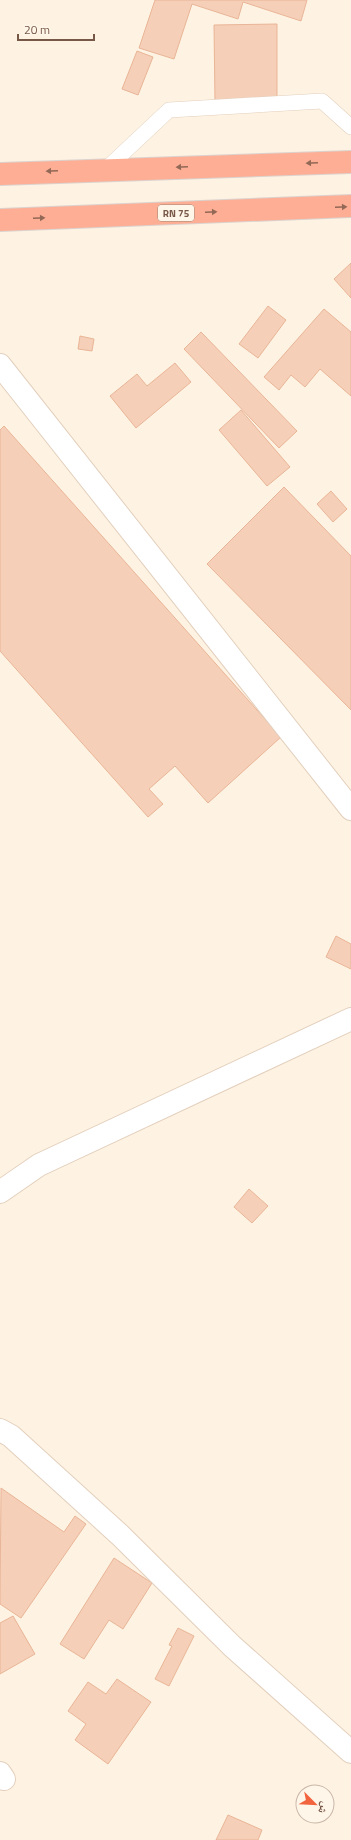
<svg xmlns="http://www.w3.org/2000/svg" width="351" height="1840" viewBox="0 0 351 1840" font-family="'Titillium Web','Noto Naskh Arabic',sans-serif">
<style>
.building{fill:#f5cfb8;stroke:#e9b597}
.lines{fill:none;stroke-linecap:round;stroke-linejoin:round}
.lane-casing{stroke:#e3cfbd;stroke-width:16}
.street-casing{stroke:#e3cfbd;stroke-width:24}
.highway-casing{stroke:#dcd3cf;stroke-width:24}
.lane{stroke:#fff;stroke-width:15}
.street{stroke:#fff;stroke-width:22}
.highway{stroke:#fdae94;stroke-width:22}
.oneway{fill:#926856}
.labels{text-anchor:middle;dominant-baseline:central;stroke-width:3;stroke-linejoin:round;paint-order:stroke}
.shield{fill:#fff6ea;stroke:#a08777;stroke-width:1}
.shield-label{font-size:10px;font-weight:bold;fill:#775746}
</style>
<rect width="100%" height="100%" fill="#fef3e2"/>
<path class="building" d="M155,0H307L301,21L243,2L238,19L192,4L174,59L139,48Z
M277,24V101L215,102L214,25Z
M137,51L153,57L138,95L122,89Z
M351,263V298L334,279Z
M268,306L286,320L258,358L239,344Z
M324,309L351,332V396L320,369L305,387L291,375L279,390L264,377Z
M201,332L297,431L279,448L184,349Z
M80,336L94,339L92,351L78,349Z
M175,363L191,382L136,428L110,396L137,374L147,386Z
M241,410L290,467L267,486L219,430Z
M4,426L281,737L208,803L175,766L149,789L163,804L148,817L0,651V430Z
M284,487L351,556V710L207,564Z
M331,491L347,509L333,522L317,504Z
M336,936L351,944V969L326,957Z
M249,1189L268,1206L252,1223L234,1207Z
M1,1488L64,1532L75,1516L86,1524L21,1618L0,1604Z
M114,1558L152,1583L123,1629L109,1620L84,1659L60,1644Z
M13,1616L35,1654L0,1674V1623Z
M178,1628L194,1636L169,1686L155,1679L172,1646L169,1645Z
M117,1679L151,1702L108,1764L75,1740L86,1724L68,1711L88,1682L106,1694Z
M228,1815L262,1830L258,1840H216Z"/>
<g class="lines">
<g class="lane-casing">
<path id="lane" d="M105,170L169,110L322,101L351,127"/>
</g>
<g class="street-casing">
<path id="street" d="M0,365L351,809
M0,1192L39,1165L351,1019
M0,1430L11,1436L120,1535L232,1646L351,1752
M0,1773L4,1779"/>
</g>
<g class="highway-casing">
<path id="highway" d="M0,174L351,162
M0,220L351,206"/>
</g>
<use href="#lane" class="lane"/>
<use href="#street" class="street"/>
<use href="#highway" class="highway"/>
</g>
<defs><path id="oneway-solid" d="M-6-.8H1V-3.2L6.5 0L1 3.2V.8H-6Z"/></defs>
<g class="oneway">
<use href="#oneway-solid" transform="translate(312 163) rotate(178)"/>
<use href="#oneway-solid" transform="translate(182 167) rotate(178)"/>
<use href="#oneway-solid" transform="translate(52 171) rotate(178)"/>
<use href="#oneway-solid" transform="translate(341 207) rotate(-2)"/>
<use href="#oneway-solid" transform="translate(211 212) rotate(-2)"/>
<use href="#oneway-solid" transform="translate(39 218) rotate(-2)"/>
</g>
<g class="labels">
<rect class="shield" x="158" y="205" width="36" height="16" rx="3"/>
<g class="shield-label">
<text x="176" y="213">RN 75</text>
</g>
</g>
<g transform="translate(315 1804) rotate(114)"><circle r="19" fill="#fff6ea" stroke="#c9b6a8"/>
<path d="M0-3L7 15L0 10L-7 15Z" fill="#f1643e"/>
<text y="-6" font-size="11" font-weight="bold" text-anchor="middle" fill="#775746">ش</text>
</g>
<path d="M18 34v6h76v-6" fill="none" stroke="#775746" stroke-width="2"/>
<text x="24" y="34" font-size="12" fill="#775746" stroke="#fff6ea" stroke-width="3" paint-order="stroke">20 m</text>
</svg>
